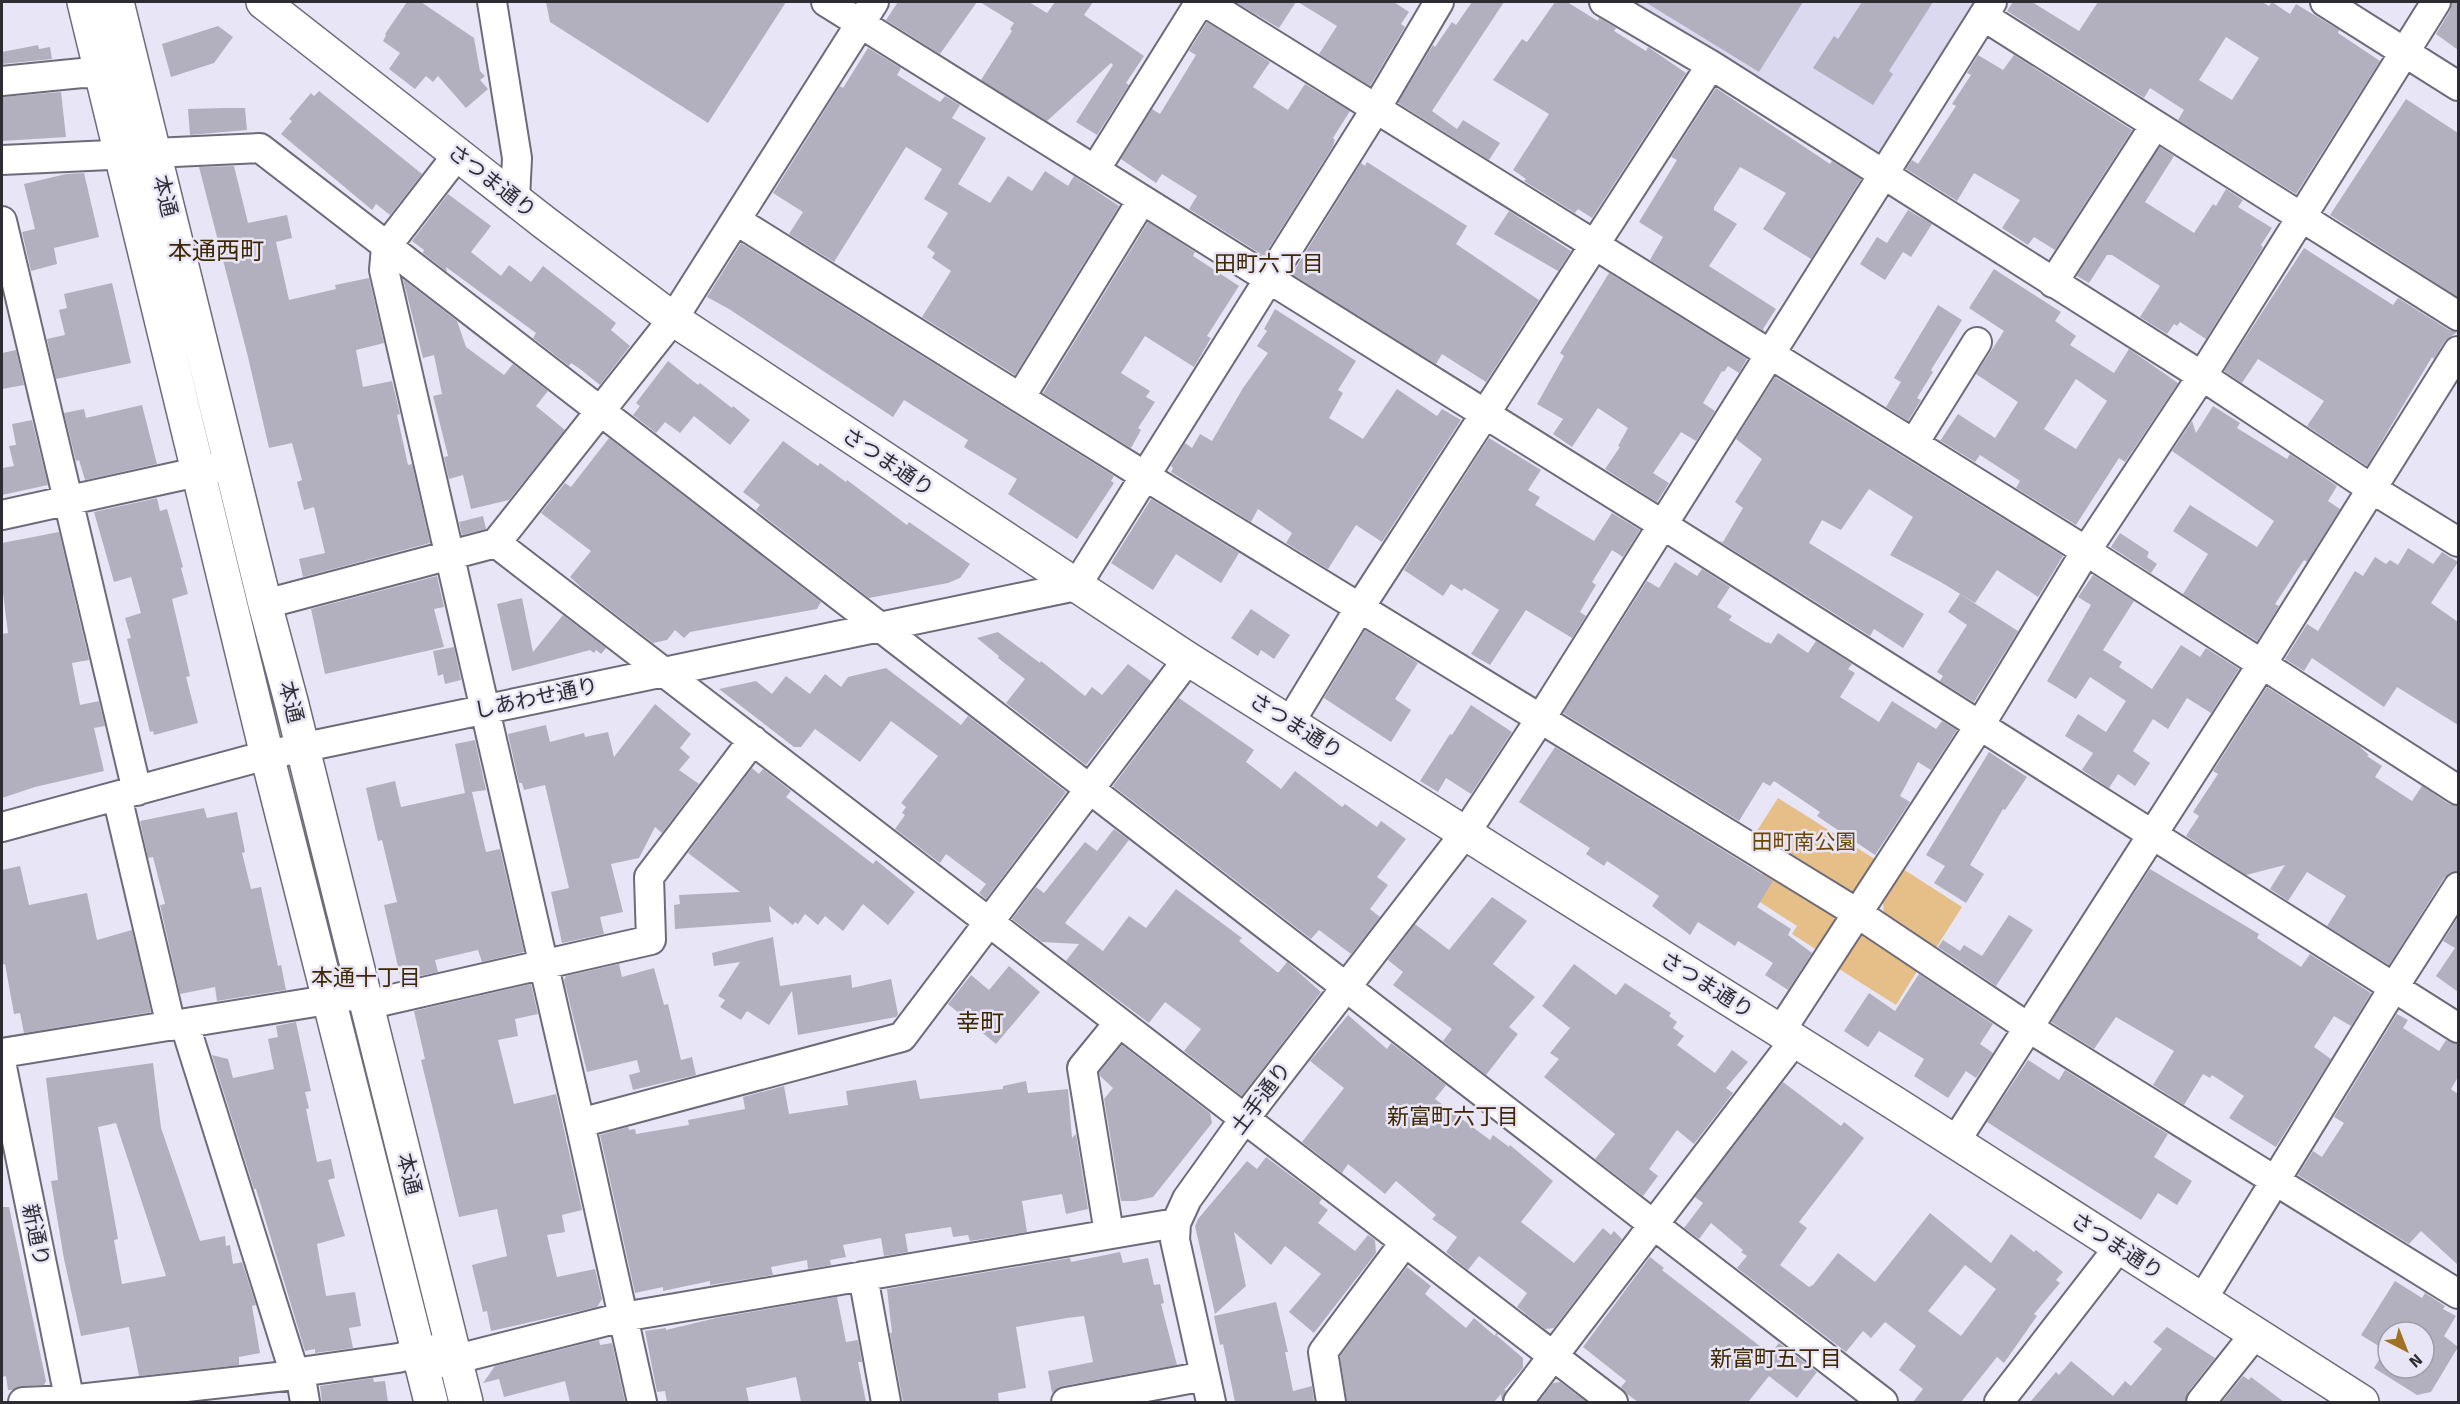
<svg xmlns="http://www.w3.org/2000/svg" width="2460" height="1404" viewBox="0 0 2460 1404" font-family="Signika,'Noto Sans JP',sans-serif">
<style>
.built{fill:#dbd9f0}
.green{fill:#e6be88}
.building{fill:#b2b0bf;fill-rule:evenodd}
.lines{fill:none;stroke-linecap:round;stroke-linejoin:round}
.minor-casing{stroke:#6d6b79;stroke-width:32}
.major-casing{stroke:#6d6b79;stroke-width:36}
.minor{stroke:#fff;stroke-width:28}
.major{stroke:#fff;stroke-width:33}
.labels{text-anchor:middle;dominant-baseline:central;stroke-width:5;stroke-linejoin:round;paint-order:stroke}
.street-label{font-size:21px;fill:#2c2c32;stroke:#e8e6f6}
.park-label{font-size:21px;fill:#6b4706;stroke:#e8e6f6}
.neighbourhood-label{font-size:22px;fill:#3e2702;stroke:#e8e6f6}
.quarter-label{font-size:24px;fill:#3e2702;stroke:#e8e6f6}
</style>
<rect width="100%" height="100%" fill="#e8e6f6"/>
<path class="built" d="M1633,2H1978L1880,156Z"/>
<path class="green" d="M1778,798L1881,863L1860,895H1845L1753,837Z
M1767,866L1837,911L1841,922L1822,953L1792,934L1797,926L1749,895Z
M1903,869L1962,907L1934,951L1884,920L1883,901Z
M1873,932L1922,963L1896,1005L1839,969L1860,936Z"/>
<path class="building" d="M407,2H421L474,38L480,71L485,76L480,80L488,89L466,108L438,76L433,82L426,76L415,89L389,69L400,53L383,41L386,35L385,34Z
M546,2H786L708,123L550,22Z
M898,2H977L940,54L886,20Z
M980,2H1029L1047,13L1055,2H1093L1084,15L1144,56L1126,83L1129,85L1097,135L1076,122L1113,65L1111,63L1047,121L981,80L1012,31L1010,29L1014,23Z
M1235,2H1296L1279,28Z
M1298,2H1394L1409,12L1401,24L1405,27L1370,86L1319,54L1337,26Z
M1472,2H1504L1432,111L1457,129L1463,120L1500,143L1489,160L1398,103L1433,45L1435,47L1452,22L1456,25Z
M1555,2H1567L1598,21L1599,18L1616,28L1614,31L1646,51L1648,47L1686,73L1592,218L1578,209L1575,213L1524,181L1526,179L1513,170L1549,114L1493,80L1522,39L1527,42Z
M1645,2H1803L1759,72Z
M1862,2H1933L1889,71L1893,74L1873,105L1813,68L1834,36L1838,39Z
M2013,2H2032L2079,31L2098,2H2262L2269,6L2272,2L2290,14L2296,4L2339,30L2338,33L2380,61L2296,194L2178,120L2184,110L2150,88L2144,98L2007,11ZM2226,37L2259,58L2232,100L2199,80Z
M2452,2H2458V50L2436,34L2450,11Z
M1207,22L1270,62L1253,87L1288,110L1305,84L1350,111L1333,138L1335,140L1333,146L1264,256L1189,209L1197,196L1162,174L1156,183L1121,159L1152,109L1160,114L1196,55L1189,51Z
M218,26L233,37L214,63L171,77L162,44Z
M38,45L39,49L50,47L52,59L2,64V52Z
M868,48L901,68L897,75L940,102L945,96L960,105L952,118L986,138L958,184L990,203L1008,176L1032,191L1045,171L1068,186L1074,176L1119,206L1015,375L922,317L951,271L932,258L935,253L927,247L948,213L924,199L942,169L906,147L834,262L789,234L803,212L773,193L840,86L843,88Z
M1978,55L2003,70L2014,55L2132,130L2055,250L2034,237L2028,245L2002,228L2020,200L1974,173L1957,201L1906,169L1912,160L1918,164L1956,106L1952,104L1971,75L1967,73Z
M1716,88L1830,164L1832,161L1861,179L1811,259L1763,229L1786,193L1740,167L1714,207V210L1737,224L1709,266L1776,309L1763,329L1765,332L1650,260L1663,237L1639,222L1677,160L1671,157Z
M319,91L422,174L390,215L376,204L372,210L281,134L292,121L289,119L311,93L314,96Z
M61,92L66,137L2,141V97Z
M2406,99L2458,133V297L2330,215Z
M224,108H245L247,130L190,135L188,109Z
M2160,147L2174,156L2145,202L2194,233L2213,204L2216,206L2226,189L2243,200L2238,207L2272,228L2261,245L2263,247L2206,339L2180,322L2177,326L2174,324L2167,334L2140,317L2160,286L2112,255H2107L2089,283L2077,276Z
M1367,162L1467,226L1456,244L1539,300L1486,382L1442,354L1436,364L1292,274L1361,163L1365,166Z
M234,166L248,223L287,215L292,238L276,242L289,300L336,289L335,285L369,278L384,343L356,350L363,387L392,381L400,414L397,415L408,465L412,464L430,543L303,577L299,559L325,553L314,507L304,510L297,482L302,480L292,443L269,448L248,357L199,167Z
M84,173L99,237L54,248L57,264L31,271L22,232L35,229L24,184L66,174Z
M448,194L491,226L471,252L501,276L509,265L531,282L543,266L616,323L611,330L630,346L600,385L580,369L571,363L569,366L533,338L536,333L446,267L447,272L423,253L424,250L412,241Z
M1908,210L1932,224L1911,257L1903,252L1885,280L1860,264L1877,237L1887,243Z
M1509,211L1571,251L1558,271L1494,234Z
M1148,222L1195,252L1193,256L1239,286L1207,336L1211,338L1194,367L1145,336L1121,373L1150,391L1146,397L1155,402L1138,428L1141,430L1131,448L1043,393Z
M741,243L1114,476L1111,481L1114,483L1077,539L1008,494L1017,479L964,447L968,440L904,400L893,417L729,309L707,297Z
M2304,248L2393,305L2398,298L2449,330L2457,332L2444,342L2434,359L2432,357L2367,466L2307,426L2324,401L2258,359L2242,383L2224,371Z
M1994,269L2061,312L2055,321L2076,336L2070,345L2114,373L2129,349L2178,383L2125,462L2119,458L2076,525L2016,488L2020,481L1980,455L1975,462L1936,438L1940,441L1958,414L1995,438L2018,402L1976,374L2004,331L1969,308ZM2076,379L2107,401L2076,449L2044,429Z
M1609,273L1747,359L1739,373L1728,366L1724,372L1722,371L1703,403L1715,411L1696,441L1681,432L1653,473L1669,483L1657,502L1605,469L1620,447L1618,446L1628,428L1598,408L1572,447L1553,434L1563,419L1537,404L1564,356L1560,353Z
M403,279L457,321L466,347L504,375L513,364L548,391L536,406L565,430L509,500L471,509L463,475L449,479L444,457L448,456L433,396L442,394L434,355L423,358Z
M112,283L131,363L56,379L47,339L65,335L59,310L67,308L64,294Z
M1938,305L1962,320L1931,370L1933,372L1917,398L1921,400L1908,421L1886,407L1901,382L1894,378Z
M1275,309L1356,361L1338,390L1343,393L1329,418L1363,439L1397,389L1437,416L1442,409L1461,420L1382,542L1356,525L1328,569L1286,543L1292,533L1258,509L1251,522L1171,472L1173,468L1171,466L1185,443L1192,448L1200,434L1212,441L1243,388L1268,353L1257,346L1267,331L1264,329Z
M16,350L24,385L2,389V353Z
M668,361L698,385L700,383L732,408L733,406L750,420L730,445L694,416L680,433L665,422L656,433L633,415L640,406L636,403Z
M1775,377L2063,556L2038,597L1997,570L1975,603L1939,581L1890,555L1913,517L1869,489L1841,530L1822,520L1809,543L1924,614L1903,648L1874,629L1870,636L1719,541L1723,542L1743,508L1735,502L1762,459L1736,439Z
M142,405L157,464L85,480L79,460L76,461L64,413L84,409L86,418Z
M2213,406L2240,423L2237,428L2287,459L2290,454L2337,486L2328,501L2340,509L2307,562L2304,560L2275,604L2279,606L2257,641L2183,594L2208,554L2173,531L2190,505L2257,547L2274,521L2172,451L2192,421L2196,433Z
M32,420L48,485L2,495V468L14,466L9,446L16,445L12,424Z
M609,438L821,602L817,609L690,632L684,638L675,630L667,640L653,643L583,589L570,577L591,551L541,513L565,483L571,487Z
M1489,438L1541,470L1528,490L1540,497L1535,505L1594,541L1612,513L1640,530L1623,557L1612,550L1592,582L1596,585L1580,612L1586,616L1572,638L1526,610L1490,665L1471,654L1499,610L1464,588L1462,591L1451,584L1443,596L1404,570Z
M783,441L818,466L820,463L846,482L847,480L907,525L909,522L970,564L960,578L948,583L869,598L756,510L760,505L743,492Z
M157,498L160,511L167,509L183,567L181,568L188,594L172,599L190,676L186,677L198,723L154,735L153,731L150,732L127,639L131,638L125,618L141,613L131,577L114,582L94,512Z
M1151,499L1239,553L1221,583L1176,554L1153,590L1111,563Z
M483,516L486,529L462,535L459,522Z
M59,532L89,660L72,663L80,705L99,701L105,726L94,728L104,771L35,787L2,798V634L8,633L2,585V543Z
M2120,533L2149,552L2147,557L2157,564L2151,573L2111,547Z
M2408,548L2433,564L2442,552L2458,562L2431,603L2458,622V725L2397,687L2384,707L2312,658L2304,671L2285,659L2307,624L2318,631L2355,571L2363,576L2375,557L2386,564L2390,560L2398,565Z
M1675,562L1697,576L1702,569L1730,587L1717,607L1732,616L1729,620L1767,643L1768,642L1771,644L1778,633L1808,653L1816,641L1852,664L1848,669L1855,673L1840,697L1879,722L1892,701L1936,729L1942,721L1957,730L1931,770L1918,762L1900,796L1910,802L1875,855L1817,816L1820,812L1774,781L1770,786L1763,782L1739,821L1563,713L1647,581L1659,588Z
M2093,575L2134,601L2103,650L2122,662L2119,667L2152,689L2181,645L2200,657L2206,648L2239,669L2211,713L2187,698L2168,729L2153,719L2133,751L2150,763L2135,786L2118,774L2109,788L2082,770L2093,753L2065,736L2078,714L2106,732L2126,701L2090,677L2076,699L2047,681L2091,605L2078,597Z
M437,576L444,607L434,609L444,647L325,674L311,609Z
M1960,594L2018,631L1974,702L1940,681L1943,676L1937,672L1967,625L1948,612Z
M522,598L533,652L563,615L606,648L601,654L596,650L594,653L590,650L512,671L497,604Z
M1251,609L1290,635L1274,659L1261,650L1258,656L1231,638Z
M1365,630L1418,663L1395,699L1411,710L1391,742L1324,698Z
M998,632L1040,663L1041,661L1085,696L1092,687L1102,695L1128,664L1151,681L1086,765L1006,703L1025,679L998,658L999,656L977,638Z
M454,647L461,680L445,684L443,674L438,676L433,651Z
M886,668L961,725L968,716L1066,792L986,899L979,893L986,884L946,854L940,863L895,829L905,815L902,813L906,807L901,803L938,756L891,721L860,762L815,729L801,747H794L719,689L756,681L772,694L786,676L810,694L825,674L841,687L848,677Z
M2267,687L2359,746L2369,755L2367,756L2382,766L2375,777L2412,801L2422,786L2449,804L2458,806V871L2450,873L2444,878L2389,965L2327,926L2346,896L2307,872L2288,901L2270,889L2285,865L2246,875L2186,836L2199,816L2193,812L2218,774L2213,771Z
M1179,698L1254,750L1246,762L1281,789L1295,771L1342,807L1345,804L1377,827L1381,821L1406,839L1377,877L1388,885L1370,909L1380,917L1351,954L1319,930L1311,939L1113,786Z
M655,704L691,734L680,748L690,757L679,770L699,784L662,833L655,827L639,858L611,864L623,912L600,917L604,934L562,943L551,892L569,888L545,785L524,790L522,783H519L508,734L546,725L550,742L584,733L585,737L608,732L614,757Z
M1471,705L1512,732L1471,794L1446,778L1438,792L1420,781L1450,734L1452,735Z
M475,740L486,790L472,792L481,831L486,852L500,849L524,952L482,962L478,950L435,960L438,972L401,980L384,905L397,902L382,840L378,841L366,788L395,781L401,807L465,793L455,744Z
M1555,747L1773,881L1757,907L1791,929L1788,935L1812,953L1788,990L1765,975L1773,963L1738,941L1735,946L1698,922L1690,935L1652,906L1659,896L1607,861L1604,866L1586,854L1590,848L1519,802Z
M1989,752L2027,777L2005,810L2003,809L1970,865L1984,874L1966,903L1934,883L1945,866L1926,855Z
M752,768L759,774L763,769L791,791L786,797L873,864L876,860L915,892L888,925L863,904L843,931L825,916L818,925L805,914L798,924L795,922L793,925L769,906L771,922L675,929L674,905L680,904L679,895L740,892L688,853Z
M204,808L207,818L237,812L245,852L242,853L251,889L261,887L278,966L281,965L286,990L217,1001L215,987L180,994L160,905L165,904L153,857L148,858L140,821Z
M1114,829L1129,840L1065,923L1103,951L1129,916L1146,928L1176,889L1242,938L1239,941L1277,972H1279L1287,962L1321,992L1242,1096L1184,1051L1201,1029L1165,1002L1149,1023L1066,961L1079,944L1042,942L1012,919L1036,887L1044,893L1085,842L1097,851Z
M20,866L29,905L87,893L97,940L132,930L151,1012L24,1033L20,1013L14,1014L5,964L2,965V870Z
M2150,869L2259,934L2257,938L2301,967L2310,954L2371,993L2351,1026L2334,1016L2314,1047L2331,1059L2276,1147L2229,1118L2244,1096L2212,1075L2210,1078L2203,1074L2184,1105L2153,1085L2174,1051L2116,1017L2094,1049L2051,1022Z
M1492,897L1527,921L1493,964L1535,997L1509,1027L1518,1034L1486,1075L1443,1041L1452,1029L1393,985L1403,972L1388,960L1415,924L1449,950Z
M2009,915L2033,930L1996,986L1938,947L1943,940L1960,951L1964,945L1982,956Z
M2457,919L2458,920V992L2436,976L2455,948L2443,941Z
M773,937L780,986L851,975L852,988L891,979L898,1014L896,1017L798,1035L792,991L769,1025L747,1011L741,1020L720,1007L725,1000L718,996L740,962L714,966L712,953Z
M619,964L622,977L654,968L664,1005L668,1004L681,1060L692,1057L696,1075L633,1090L629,1075L640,1072L637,1060L587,1072L564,980L566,976Z
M1574,964L1616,995L1625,983L1671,1013L1669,1016L1677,1022L1673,1028L1684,1036L1677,1045L1715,1073L1732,1050L1748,1062L1726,1088L1733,1093L1694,1144L1677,1130L1649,1169L1658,1176L1643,1196L1595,1159L1615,1134L1544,1077L1559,1059L1550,1053L1570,1028L1542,1006Z
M1009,966L1040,992L996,1044L948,1004L971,975L989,990Z
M1919,974L1993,1024L1980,1044L1993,1053L1976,1078L1966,1071L1948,1098L1914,1076L1924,1059L1879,1031L1868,1047L1844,1031L1869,993L1895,1011Z
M531,984L538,1014L515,1019L518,1036L498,1040L514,1104L556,1094L582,1210L562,1215L565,1232L547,1235L557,1277L595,1269L602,1299L597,1307L491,1331L487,1311L483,1312L472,1265L507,1256L497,1209L459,1217L421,1060L425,1059L414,1011Z
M2397,1014L2408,1020L2403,1028L2439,1051L2446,1040L2458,1044V1077L2451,1089L2458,1094V1265L2421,1231L2409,1244L2298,1175L2313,1151L2322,1157L2344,1123L2334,1117Z
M1348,1015L1387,1049L1391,1043L1446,1085L1435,1099L1490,1140L1493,1135L1509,1147L1510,1145L1553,1181L1521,1222L1574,1263L1603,1228L1611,1235L1614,1231L1622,1239L1554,1328L1545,1329L1517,1307L1527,1293L1479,1256L1468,1270L1446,1252L1457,1237L1432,1219L1436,1215L1396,1181L1385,1194L1348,1164L1342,1173L1302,1142L1344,1088L1310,1061Z
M296,1022L311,1091L305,1092L309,1108L306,1109L317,1162L331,1159L335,1178L328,1180L345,1236L317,1244L326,1296L355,1292L361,1326L349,1328L353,1348L315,1353V1349L305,1351L256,1189H254L212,1055L228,1059L233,1078L274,1069L268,1039L278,1037L276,1026Z
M1122,1045L1210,1113L1212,1123L1153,1197L1135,1201H1121L1104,1099L1113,1088L1100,1076L1099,1073Z
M2028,1060L2059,1080L2065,1070L2168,1134L2154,1157L2192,1181L2177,1205L2158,1193L2141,1220L1987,1122Z
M153,1063L161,1128L200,1241L225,1236L226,1246L230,1245L233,1264L242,1262L256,1305L252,1306L260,1353L239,1357V1365L139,1376L129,1327L81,1336L64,1259L51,1181L58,1180L46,1078ZM116,1123L166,1276L122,1284L114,1240L118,1239L98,1127Z
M916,1080L920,1099L1003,1089V1086L1026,1081L1028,1093L1068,1089L1072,1138L1076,1134L1088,1209L1066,1214L1062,1194L1022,1201L1027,1232L970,1241L968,1235L953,1237L951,1227L905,1234L908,1252L884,1256L881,1238L843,1245L846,1257L830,1260L831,1265L808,1269L807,1260L771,1267L773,1275L710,1285V1281L663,1291V1287L635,1293L600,1135L628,1127L629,1130L635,1129L636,1134L689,1125L688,1120L745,1109L743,1097L784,1086L789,1114L848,1105L846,1091Z
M1783,1082L1841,1126L1844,1122L1864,1138L1799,1222L1807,1228L1780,1265L1809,1287L1813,1285L1838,1253L1875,1282L1930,1213L1991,1263L2011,1234L2034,1252L2036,1250L2063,1272L2056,1280L2060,1283L2034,1314L2037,1316L2004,1363L1997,1357L1961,1402H1913L1923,1389L1899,1370L1916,1346L1885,1322L1871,1338L1863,1331L1846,1352L1737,1268L1747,1256L1741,1252L1743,1250L1711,1223L1699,1239L1684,1228L1703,1203L1695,1197ZM1965,1265L1996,1289L1961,1336L1928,1311Z
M1266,1157L1322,1199L1319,1203L1328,1210L1318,1223L1355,1251L1368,1235L1375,1240L1376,1253L1314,1333L1289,1312L1321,1274L1285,1246L1271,1265L1234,1232L1246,1286L1215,1314L1195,1226L1198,1219L1247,1161L1257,1169Z
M2,1207H9L46,1381L44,1385L22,1386L12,1390H8L6,1376L2,1377Z
M1120,1252L1123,1263L1148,1258L1154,1285L1160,1284L1164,1303L1161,1304L1177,1365L1063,1386L1052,1393L1048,1371L1093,1362L1084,1316L1067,1318L1016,1327L1026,1388L998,1393L999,1402H903L890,1333H892L887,1289L1070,1258L1071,1262Z
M1650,1257L1664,1268L1662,1270L1770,1354L1779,1343L1817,1372L1797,1398L1769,1376L1748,1402H1638L1627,1394L1621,1387L1626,1381L1583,1347Z
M1407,1267L1431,1286L1425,1294L1466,1328L1474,1318L1495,1336L1496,1333L1499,1335H1496L1523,1358V1368L1504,1390H1506L1502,1402L1501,1394L1494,1402H1347L1340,1356Z
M2395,1281L2422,1298L2425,1293L2445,1306L2443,1309L2456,1316L2444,1336L2458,1347L2431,1392L2417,1395L2374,1368L2385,1350L2361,1335ZM2388,1332H2424V1368H2388Z
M837,1297L846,1342L858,1340L862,1362H858L866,1402H801L796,1377L746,1388L749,1402H667L665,1391L657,1392L645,1331L666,1328V1330L716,1318Z
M1276,1302L1288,1352H1285L1293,1391L1312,1386L1314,1402H1235L1223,1344L1220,1345L1214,1316Z
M2167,1327L2215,1358L2188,1392L2185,1402H2030L2056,1372L2059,1375L2071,1361L2113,1396L2125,1381L2131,1386L2162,1349L2153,1342Z
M599,1340L600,1345L612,1343L625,1402H570L565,1381L504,1397L499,1379L483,1383L495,1366Z
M2243,1376L2249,1380L2251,1377L2284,1402H2222Z
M373,1378L374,1382L385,1381L388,1402H322L320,1386Z
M1560,1382L1587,1402H1538L1553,1383Z"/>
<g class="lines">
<g class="minor-casing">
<path id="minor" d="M492,2L517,158L515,199
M826,2L1663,525L2458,1028
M1205,2L2086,551L2458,790
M1604,2L1711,65L2202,376L2372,489L2458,542
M2325,2L2458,86
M1983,16L2458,316
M2,81L82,73L101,74
M458,154L386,247L384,270L580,1123L642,1402
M2,160L260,148L1883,1402
M1095,170L1200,2
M2,221L137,791
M737,221L1145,476L1857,913L2029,1028L2458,1294
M2053,283L2155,125
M1020,398L1142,200
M1914,443L1977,342
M2,515L220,467
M496,543L673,319L874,2
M265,604L496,543L1613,1402
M1290,722L1360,607L1711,65
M117,796L171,1026
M2,827L267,755L1076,586L1377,107L1439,2
M366,1005L651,940L649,877L753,740
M185,1025L295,1375
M1780,1032L1980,725L2086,551L2202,376L2436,2
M2,1053L364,994
M2,1067L70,1402
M580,1123L902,1037L1188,659
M1955,1142L2262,664L2458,351
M1109,1233L1082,1068L1118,1024
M863,1276L886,1402
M2202,1300L2394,987L2458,887
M433,1365L623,1317L1176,1223
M300,1372L305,1402
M23,1402L69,1400L295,1375L300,1372L398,1358L439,1348
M1066,1402L1205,1376
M1211,1402L1175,1240L1176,1223L1187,1199L1245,1118L1466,832L1541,718L1992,2
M1331,1402L1323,1352L1405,1242
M1518,1402L1794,1041
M1999,1402L2119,1247
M2201,1402L2255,1334"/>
</g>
<g class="major-casing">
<path id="major" d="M84,2L267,755L431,1402
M117,2L265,604L291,701L466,1402
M263,2L545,223L673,319L1188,659L1896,1104L2362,1402"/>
</g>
<use href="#minor" class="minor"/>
<use href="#major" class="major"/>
</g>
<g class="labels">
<g class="street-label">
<text transform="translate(492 181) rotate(38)">さつま通り</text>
<text transform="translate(165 196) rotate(76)">本通</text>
<text transform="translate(888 462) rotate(34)">さつま通り</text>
<text transform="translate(536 698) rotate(-12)">しあわせ通り</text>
<text transform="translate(291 702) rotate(76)">本通</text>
<text transform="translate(1296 726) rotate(32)">さつま通り</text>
<text transform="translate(1707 985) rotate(32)">さつま通り</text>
<text transform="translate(1261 1098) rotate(-53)">土手通り</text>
<text transform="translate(409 1174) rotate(76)">本通</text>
<text transform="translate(36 1235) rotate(78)">新通り</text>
<text transform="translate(2117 1246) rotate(33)">さつま通り</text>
</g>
<g class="park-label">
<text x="1804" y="842">田町南公園</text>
</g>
<g class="neighbourhood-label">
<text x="1269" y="263">田町六丁目</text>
<text x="366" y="977">本通十丁目</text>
<text x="1453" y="1116">新富町六丁目</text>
<text x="1776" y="1358">新富町五丁目</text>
</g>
<g class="quarter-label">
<text x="216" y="251">本通西町</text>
<text x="980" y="1023">幸町</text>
</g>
</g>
<rect width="2460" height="1404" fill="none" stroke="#2c2c32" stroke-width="6"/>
<g transform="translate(2406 1350) rotate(138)"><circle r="28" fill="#e8e6f6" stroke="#9d9ca8" stroke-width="1.5"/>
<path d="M0-4.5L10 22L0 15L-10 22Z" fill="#a17124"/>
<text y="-9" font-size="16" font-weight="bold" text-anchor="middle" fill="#2c2c32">N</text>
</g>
</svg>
